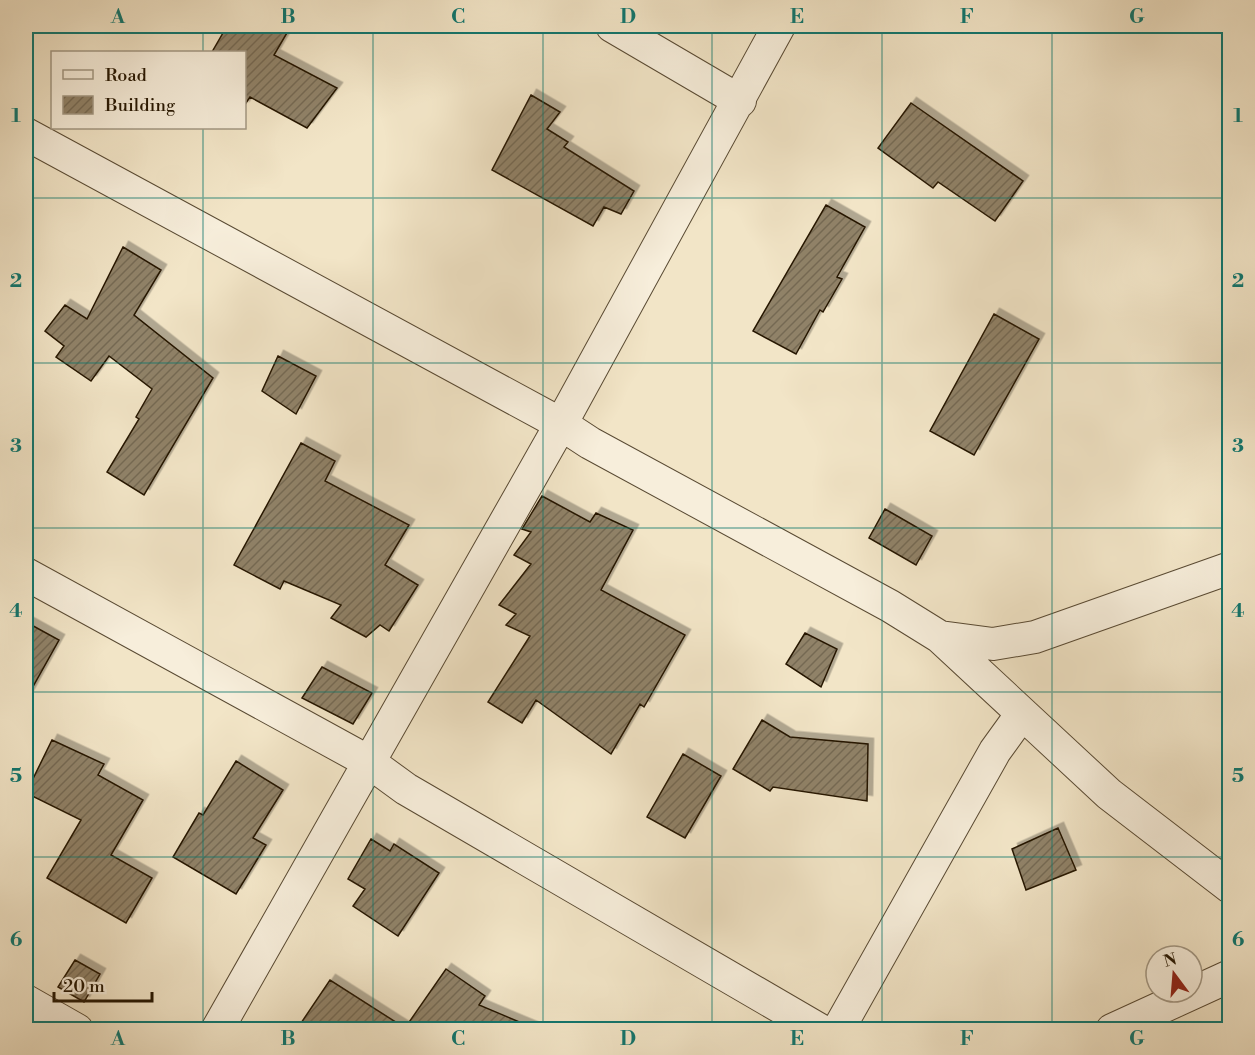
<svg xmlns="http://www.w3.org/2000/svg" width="1255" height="1055" viewBox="0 0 1255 1055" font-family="'Libre Bodoni',serif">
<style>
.building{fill:url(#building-hatch);stroke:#261702;stroke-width:1.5;filter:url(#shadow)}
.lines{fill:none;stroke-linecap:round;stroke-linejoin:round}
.minor-casing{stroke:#594a33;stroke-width:34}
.minor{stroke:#f7eedb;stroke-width:32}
.grid{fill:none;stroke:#0f766e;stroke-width:1.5;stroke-opacity:0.55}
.neatline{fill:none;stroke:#0f766e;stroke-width:2}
.grid-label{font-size:20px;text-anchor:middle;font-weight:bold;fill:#0f766e}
</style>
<defs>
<pattern id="building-hatch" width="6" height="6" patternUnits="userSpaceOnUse" patternTransform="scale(1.5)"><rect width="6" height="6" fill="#908268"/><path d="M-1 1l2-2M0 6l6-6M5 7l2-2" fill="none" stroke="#756953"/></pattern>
<filter id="shadow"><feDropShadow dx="5.5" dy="-5.5" stdDeviation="0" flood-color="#0004"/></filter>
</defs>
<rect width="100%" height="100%" fill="#f2e5c7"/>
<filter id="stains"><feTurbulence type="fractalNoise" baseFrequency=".00333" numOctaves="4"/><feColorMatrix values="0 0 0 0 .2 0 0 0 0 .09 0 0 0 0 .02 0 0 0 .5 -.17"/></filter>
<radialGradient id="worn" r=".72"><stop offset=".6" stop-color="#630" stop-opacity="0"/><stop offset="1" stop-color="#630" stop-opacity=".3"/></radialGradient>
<path class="building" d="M227,26H291L274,55L337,88L307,128L250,97L244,106V52H212Z
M531,95L560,112L547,129L568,142L564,147L634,191L621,214L604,207L593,226L492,170Z
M911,103L1023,181L995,221L938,182L933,188L878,148Z
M826,205L865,227L837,277L842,279L823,312L820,310L796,354L753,331Z
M123,247L161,270L134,315L213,378L144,495L107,472L139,419L136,417L152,389L109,356L91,381L56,357L64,346L45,331L65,305L87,319Z
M994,314L1039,339L974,455L930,431Z
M278,356L316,376L296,414L262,391Z
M301,443L335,461L325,481L409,525L385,565L418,585L389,631L380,625L366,637L331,618L341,605L284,581L280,589L234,565Z
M542,496L590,522L596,513L633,530L601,590L685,635L644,707L640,704L611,754L536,700L522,723L488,702L530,636L506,625L516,614L499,605L531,564L514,555L531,532L522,529Z
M885,509L932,536L916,565L869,538Z
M26,622L59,640L26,699Z
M805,633L837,649L821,687L786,664Z
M322,667L372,693L353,724L302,698Z
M762,720L790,737L868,744L867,801L773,787L770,791L733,769Z
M52,740L104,764L98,775L143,800L111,855L152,878L126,923L47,878L81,820L26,793Z
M683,754L721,776L685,838L647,817Z
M236,761L283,790L253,838L266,845L236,894L173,857L199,813L203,815Z
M1058,828L1076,870L1026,890L1012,849Z
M371,839L390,851L394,844L439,873L398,936L353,906L365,889L348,879Z
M75,960L100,974L84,1002L58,987Z
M446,969L485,996L479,1005L536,1029H297L330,980L405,1028Z"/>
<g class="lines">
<g class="minor-casing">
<path id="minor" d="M612,26L740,101
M26,134L561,424L590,443L890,606L940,637L1109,794L1230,887
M26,574L369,762L406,789L820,1030
M940,637L993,644L1035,637L1230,568
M26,1001L77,1030
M217,1030L561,424L779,26
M838,1030L995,751L1021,715
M1112,1030L1230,976"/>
</g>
<use href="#minor" class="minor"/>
</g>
<path class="grid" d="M203,26V52M373,26V1030M543,26V1030M712,26V1030M882,26V1030M1052,26V1030M203,128V1030M26,198H1230M26,363H1230M26,528H1230M26,692H1230M26,857H1230"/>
<rect width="1255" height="1055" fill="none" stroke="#f2e5c7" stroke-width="66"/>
<rect x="51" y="51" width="195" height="78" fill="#f7eedb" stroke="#a39884" stroke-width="1.5"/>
<rect x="63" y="70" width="30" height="9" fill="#f7eedb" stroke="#a39884" stroke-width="1.5"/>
<text x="105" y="81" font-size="18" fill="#261702">Road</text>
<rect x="63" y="96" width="30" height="18" fill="url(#building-hatch)" stroke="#a39884" stroke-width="1.5"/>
<text x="105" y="111" font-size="18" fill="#261702">Building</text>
<g transform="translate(1174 974) rotate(344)"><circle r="28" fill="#f7eedb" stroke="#a39884" stroke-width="1.5"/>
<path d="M0-4.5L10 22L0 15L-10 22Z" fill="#8f2418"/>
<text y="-9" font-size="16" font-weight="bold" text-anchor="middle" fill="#261702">N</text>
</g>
<path d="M54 992v9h98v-9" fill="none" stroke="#261702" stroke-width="3"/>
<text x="63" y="992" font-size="18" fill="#261702" stroke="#f7eedb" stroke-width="4.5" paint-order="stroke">20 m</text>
<rect x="33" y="33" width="1189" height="989" class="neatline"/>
<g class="grid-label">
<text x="118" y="23">A</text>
<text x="288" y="23">B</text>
<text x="458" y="23">C</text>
<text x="628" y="23">D</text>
<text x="797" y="23">E</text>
<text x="967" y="23">F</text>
<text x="1137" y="23">G</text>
<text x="16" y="122">1</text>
<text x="1238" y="122">1</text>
<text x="16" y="287">2</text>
<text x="1238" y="287">2</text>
<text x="16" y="452">3</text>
<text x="1238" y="452">3</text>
<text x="16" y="617">4</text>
<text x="1238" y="617">4</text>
<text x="16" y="782">5</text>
<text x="1238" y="782">5</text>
<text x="16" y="946">6</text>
<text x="1238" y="946">6</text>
<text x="118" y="1045">A</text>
<text x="288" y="1045">B</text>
<text x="458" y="1045">C</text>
<text x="628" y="1045">D</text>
<text x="797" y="1045">E</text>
<text x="967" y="1045">F</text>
<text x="1137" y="1045">G</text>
</g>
<rect width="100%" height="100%" filter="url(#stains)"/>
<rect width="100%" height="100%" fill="url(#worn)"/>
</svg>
